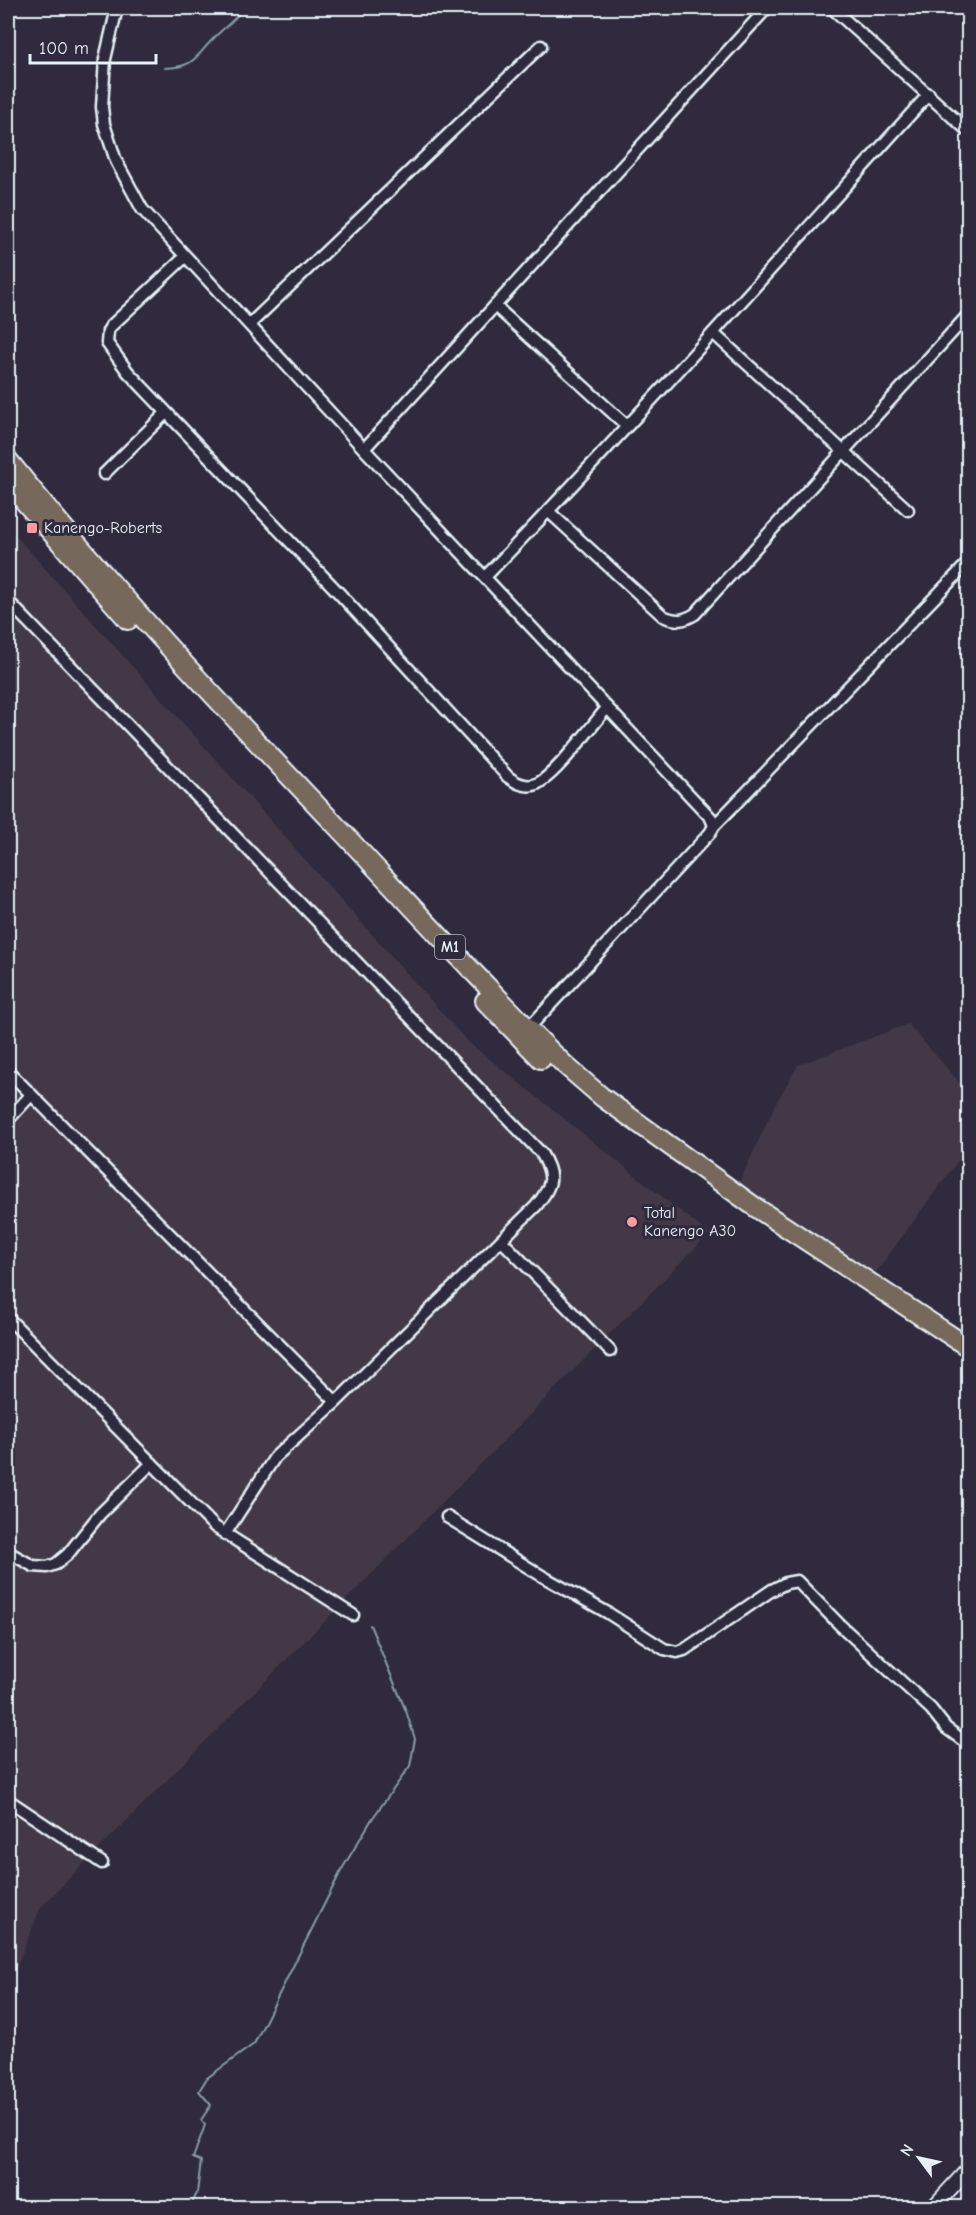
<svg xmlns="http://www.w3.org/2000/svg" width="976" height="2215" viewBox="0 0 976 2215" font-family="'Comic Neue',sans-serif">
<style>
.built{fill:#423947}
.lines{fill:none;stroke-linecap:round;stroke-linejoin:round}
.stream{stroke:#8a9ca9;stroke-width:2}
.street-casing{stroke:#e8f1f8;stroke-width:15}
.secondary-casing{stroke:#e8f1f8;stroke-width:18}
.highway-casing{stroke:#e8f1f8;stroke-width:22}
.street{stroke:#2f2a3d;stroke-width:10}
.secondary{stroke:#2f2a3d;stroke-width:14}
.highway{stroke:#76695c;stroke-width:18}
.poi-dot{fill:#ff9aa2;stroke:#2f2a3d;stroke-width:2}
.labels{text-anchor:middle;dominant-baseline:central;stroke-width:6;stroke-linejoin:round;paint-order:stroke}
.shield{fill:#2f2a3d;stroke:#b0b5c0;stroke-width:1.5}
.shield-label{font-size:15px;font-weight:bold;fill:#e8f1f8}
.poi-label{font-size:16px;fill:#e8f1f8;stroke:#2f2a3d;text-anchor:start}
</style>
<rect width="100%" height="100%" fill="#2f2a3d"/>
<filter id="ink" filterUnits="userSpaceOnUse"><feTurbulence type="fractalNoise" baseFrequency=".0167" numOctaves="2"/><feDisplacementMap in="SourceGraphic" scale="12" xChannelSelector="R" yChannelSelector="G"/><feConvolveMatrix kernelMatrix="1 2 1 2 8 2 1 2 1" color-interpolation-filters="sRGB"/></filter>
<g filter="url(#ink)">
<path class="built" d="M8,527L468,1042L709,1234L41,1907L8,1988Z
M908,1024L968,1092L965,1151L871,1279L736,1189L776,1103L798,1065Z"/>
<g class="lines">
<path class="stream" d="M165,68C195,67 195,57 214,38C224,27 235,21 243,8
M190,2208L197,2193L201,2161L193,2158L205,2125L201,2120L211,2105L199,2091L207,2078L254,2044L342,1869L372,1819L410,1766L415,1739L406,1711L370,1625"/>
<g class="street-casing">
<path id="street" d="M117,8L105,59L102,107L104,124L116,161L142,209L364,449L711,818L714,826L710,833L526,1031
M832,8L968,131
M185,257L111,326L108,331L107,343L128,372L338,592L508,777C515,782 523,787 533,785C551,782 593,724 607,708
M495,306L627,426
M250,324L541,46
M713,333L908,510
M364,449L767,8
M104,474L166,413
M548,511L663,616C676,622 684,621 695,614L968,315
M485,577C637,420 782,256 929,94
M8,601L541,1153C555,1176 553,1185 536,1206L336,1402L275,1457L225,1534
M714,826L968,563
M8,1071L336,1402
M8,1120L31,1095
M501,1240L610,1351
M8,1318L215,1527L353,1615
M447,1517L542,1576L608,1613L664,1649L677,1652L684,1650L772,1590L786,1583L797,1581L840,1625L931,1709L946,1728L968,1744
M8,1552L33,1566L47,1567L56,1564L68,1554L100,1514L152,1463
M8,1800L102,1863"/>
</g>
<g class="secondary-casing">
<path id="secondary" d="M933,2208L968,2170"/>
</g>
<g class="highway-casing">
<path id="highway" d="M8,460C113,591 229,713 345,835C417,912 489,991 565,1065L602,1097L755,1207L968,1347
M8,483L128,620
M485,1001L541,1059"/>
</g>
<use href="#street" class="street"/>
<use href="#secondary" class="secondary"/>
<use href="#highway" class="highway"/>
</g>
</g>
<g class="poi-dot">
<rect x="26" y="522" width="12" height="12" rx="3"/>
<circle cx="632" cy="1222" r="6"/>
</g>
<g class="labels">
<rect class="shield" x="435" y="935" width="30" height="24" rx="4.5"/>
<g class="shield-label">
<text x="450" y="947">M1</text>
</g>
<g class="poi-label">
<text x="44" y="528">Kanengo-Roberts</text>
<text x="644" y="1213">Total<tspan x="644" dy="18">Kanengo A30</tspan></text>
</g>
</g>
<rect width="976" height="2215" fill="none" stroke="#2f2a3d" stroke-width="30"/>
<rect x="15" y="15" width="946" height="2185" fill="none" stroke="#e8f1f8" stroke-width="2" filter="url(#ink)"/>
<g transform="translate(919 2158) rotate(303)" stroke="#2f2a3d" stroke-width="4.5" paint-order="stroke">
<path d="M0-4.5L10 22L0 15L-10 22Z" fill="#e8f1f8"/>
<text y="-9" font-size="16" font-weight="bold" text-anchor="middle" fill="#e8f1f8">N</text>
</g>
<path d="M30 54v9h126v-9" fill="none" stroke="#e8f1f8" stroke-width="3"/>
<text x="39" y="54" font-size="18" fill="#e8f1f8" stroke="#2f2a3d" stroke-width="4.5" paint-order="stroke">100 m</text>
</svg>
